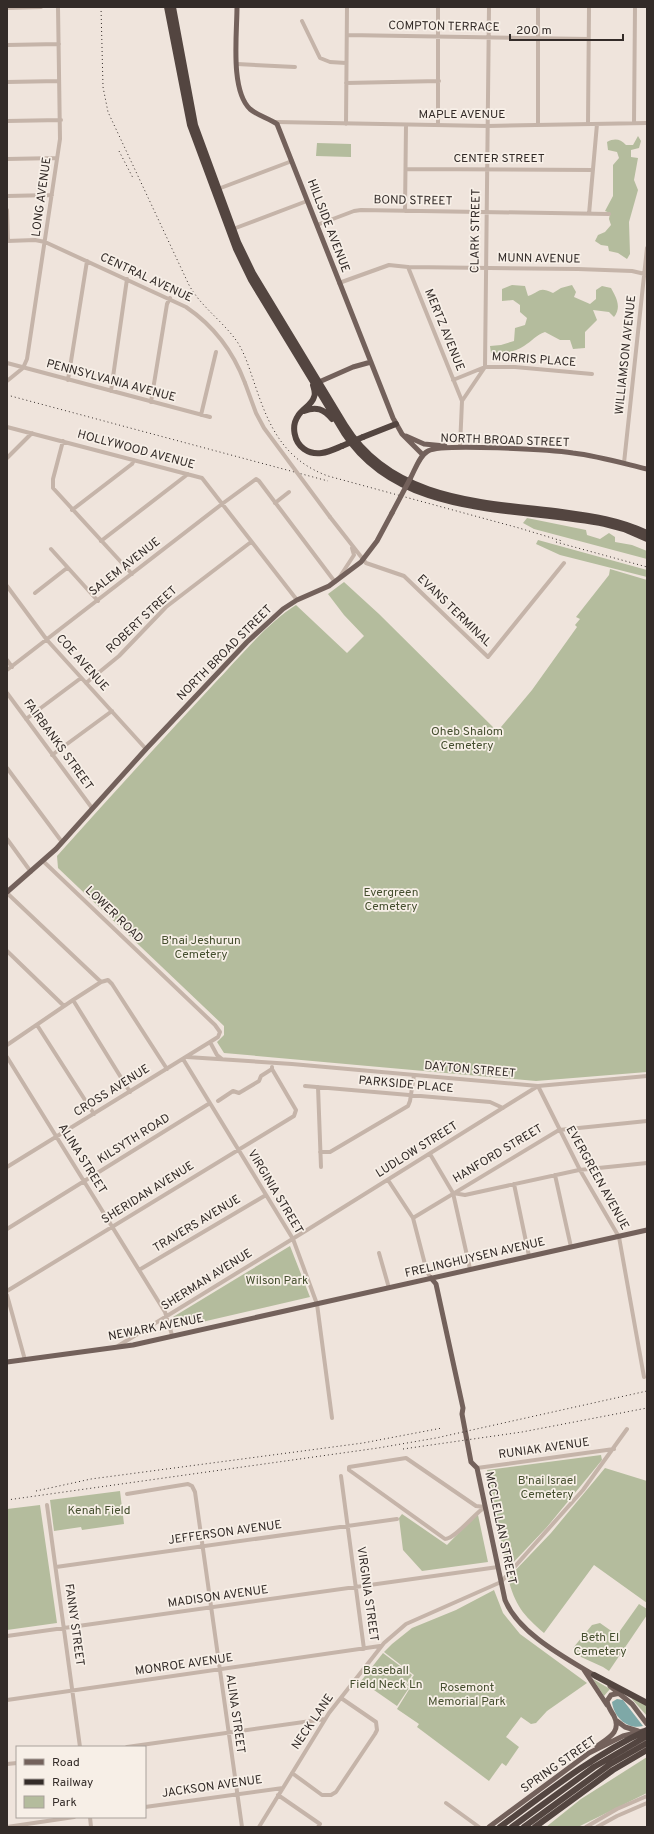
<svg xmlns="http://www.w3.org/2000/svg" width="654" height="1834" viewBox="0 0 654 1834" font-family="Overpass,sans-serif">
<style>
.green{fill:#b4bc9d}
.water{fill:#7ea8a7}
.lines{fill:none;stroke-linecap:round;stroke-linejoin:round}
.minor{stroke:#c5b4a9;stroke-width:4}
.major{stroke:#73615b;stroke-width:5}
.highway{stroke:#534540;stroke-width:6}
.rail{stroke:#332b28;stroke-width:1;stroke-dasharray:1 3;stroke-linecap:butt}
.minor-bridge{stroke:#c5b4a9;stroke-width:4}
.major-bridge{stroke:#73615b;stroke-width:5}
.highway-bridge{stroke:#534540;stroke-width:6}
.labels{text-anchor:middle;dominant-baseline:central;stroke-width:3.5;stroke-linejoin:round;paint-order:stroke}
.street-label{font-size:12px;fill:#332b28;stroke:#f7efe7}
.park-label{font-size:12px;fill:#454f2f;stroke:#f7efe7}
</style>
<rect width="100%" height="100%" fill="#efe4dc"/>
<path class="green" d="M638,136L641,141L639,148L631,150V157L638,158L634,180L638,190L629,222L630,254L627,259L618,253L609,251L608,246L601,245L595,241L598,235L605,232L611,225L609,219L610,213L605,211L613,196V165L619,158L617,152L608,150L607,142C615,138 620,139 626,145H633Z
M317,143L351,144V157L316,156Z
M512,285L525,286L528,296C541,292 538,286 553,293L561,288L572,285L576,292L574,297L590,304L596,299V290L602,286L611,288C616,297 622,307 614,317L609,312L593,310L597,320L585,332V348L573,349L570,340H560L545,332C536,335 532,341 524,346C514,353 503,353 491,353L490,346L501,345L514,341L515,328L525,325L527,318L520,312V305L513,300L502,301V289Z
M527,518L586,530L587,535L600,539L609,533L615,537V542L632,545L647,551V559L534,529L523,523Z
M538,540L647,570V577L560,555L536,544Z
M610,569L647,580V1072L536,1081L224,1053L217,1042L224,1035V1026L58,868L57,856C108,799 160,742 213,685C237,660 267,623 296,605L347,653L364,636L344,615L328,594L344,582L379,614L497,731L499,741L501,727L532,690L577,627L575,625L580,619L576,617L609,575Z
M290,1246L310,1297L176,1328L173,1317Z
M601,1455L602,1460L547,1527L507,1569L487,1470Z
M605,1468L647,1481V1603L594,1565L544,1633C523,1615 515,1605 508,1578L551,1533Z
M120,1491L124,1524L82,1530L81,1527L54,1531L50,1500Z
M40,1505L57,1623L7,1630V1509Z
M402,1514L447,1545L477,1514L478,1515L488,1562L422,1571L403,1550L399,1518Z
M494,1590L503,1613L520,1634L587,1683L547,1711L536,1723L531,1724L521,1717L506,1737L519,1747L506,1766L502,1763L489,1781L417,1727L419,1724L397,1709L410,1688L407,1685L414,1675L384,1652L392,1644L412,1628L456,1610Z
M639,1604L647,1609V1615L609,1671L603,1667L581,1657L579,1653L573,1648L592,1625L600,1623L617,1635Z
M383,1653L412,1675L405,1686L409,1688L397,1706L361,1681Z
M593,1679L610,1689L604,1696Z
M631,1698L647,1705V1716Z
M647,1757V1793L578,1827H546L581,1799Z"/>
<path class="water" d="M617,1699L623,1700L643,1726C628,1730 614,1718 612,1702Z"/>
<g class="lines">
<path class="minor" d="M438,7V125
M7,8L41,7
M302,21L320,58L330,62L346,63
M347,35L589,39
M7,45L59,44
M237,64L295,67
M7,82L59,81
M346,83L439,81
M7,121L61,120
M276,122L488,126L647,123
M634,123L635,7
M346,124L347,7
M588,124L589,7
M538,125V7
M7,159L57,158
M406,169L593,170
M218,189L292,161
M7,196L52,195
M7,210L8,241
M405,211L406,125
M589,214L597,124
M317,225L354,211L361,210L609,214
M233,229L307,201
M7,241L35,240L45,242L186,307C214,326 233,351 245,383
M408,267L462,401
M339,283L389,265L408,267L578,269L632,271L645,274
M7,363L210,417
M68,380L87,261
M453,380L485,367H515L592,374
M7,381L23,368L27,359L60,139L58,7
M111,391L127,279
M151,402L167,304L170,298
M201,415L216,352
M7,427L202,478L297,600
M63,441L53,479V488L132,574
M460,447L462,401L485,367L489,7
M7,458L32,433
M624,463L647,248
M275,503L289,492
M72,510L132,464L134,460
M330,517L366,563L404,576L488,657L564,563
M101,541L188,474
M51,549L98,601
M339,578L354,555L352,548
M7,586L47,640L146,749
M35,593L67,568
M7,660L12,667
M7,670L222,504L256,479L259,481L335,582
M86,683L119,656L166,607L251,542
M7,693L92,808
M26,719L81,678
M52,755L112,711
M7,768L62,842
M7,839L31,872
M7,893L101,982
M7,951L64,1006
M73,1000L130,1092
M37,1025L94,1114
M210,1042L217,1055L222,1059
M7,1045L73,1000L101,982L108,980L112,984L167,1069
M7,1057L165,1312L172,1335
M187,1057L292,1064L538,1086L647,1076
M183,1059L293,1239L317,1304L332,1418
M305,1086L490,1102L503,1108
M538,1086L580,1170L619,1237L644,1377
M318,1087L321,1167
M218,1101L233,1091L239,1093L259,1081L261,1076L272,1069V1067
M320,1152H330L408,1106L410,1101L414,1075
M430,1154L453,1193L470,1269
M7,1167L210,1042L218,1037L220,1032L215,1025L43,861
M555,1175L571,1247
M388,1180L413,1218L427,1272L431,1278
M514,1184L529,1256
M453,1193L465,1195L579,1170L647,1163
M413,1218L559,1130L647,1121
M7,1229L210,1103
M379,1253L389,1288
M139,1270L266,1195
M7,1291L294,1116L296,1110L272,1069
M7,1295L25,1360
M118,1346L307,1230L538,1086
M406,1458L476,1506L485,1507C475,1513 455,1539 445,1539L349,1470V1467Z
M477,1468L614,1449
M341,1476L364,1649
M127,1494L188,1484L192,1486L195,1492L242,1827
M47,1505L80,1747
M56,1567L397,1519
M7,1636L498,1567
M7,1700L380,1646
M127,1747L325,1719
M7,1764L17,1763
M292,1773L322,1795H331L336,1792L375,1734L377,1730L376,1722L341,1698
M278,1795L320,1824L318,1827
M446,1803L479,1827
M145,1807L283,1788
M90,1817L91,1827
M7,1827L74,1817
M259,1827L329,1713L384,1643L406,1624L501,1582L583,1490L627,1429
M586,1827L617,1809L647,1796
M597,1827L617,1816L647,1803"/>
<path class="major" d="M237,7C237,34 230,90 250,109C258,116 269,118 277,124L393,418L402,434L423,455
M319,382L353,367L371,362
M406,436L424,444L445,446
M410,479C415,470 419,456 428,451C441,443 553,450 573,453C598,456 622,463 647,469
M7,892L56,849L146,749L247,642L283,609L297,600L329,586L361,562L377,541L392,513
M431,1278L436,1284L463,1408L462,1414L471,1462L477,1468L505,1600C519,1634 566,1658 597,1677
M7,1362L133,1345L647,1230
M584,1670L607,1705
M610,1686L632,1704L647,1724
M617,1721L625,1727L638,1731
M597,1746C608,1738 622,1732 614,1716C611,1711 608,1707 607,1701L611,1695L620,1693
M489,1827L589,1753L623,1736L643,1731"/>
<path class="highway" d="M167,7L190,125L236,249L251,280L344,433C400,519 516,506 605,524L624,529L647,539
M173,7L195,125L238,242L253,273L345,425C392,501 482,502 562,512C592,516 620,520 647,533
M313,385C314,389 316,393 314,397C312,405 302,409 298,416C291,426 294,442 304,449C317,458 330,451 342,446
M304,411C316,406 324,409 332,419
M363,437L396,424
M594,1675L647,1703
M500,1827C547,1792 594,1755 647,1730
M512,1827L594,1767L647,1736
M524,1827L609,1765L647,1743
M535,1827L613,1770L647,1750"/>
<path class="rail" d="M101,7L103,87L108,112L189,285C201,307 224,322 238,343C246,356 250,371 255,385C269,427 284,460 328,476L519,528L562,541
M119,151L133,178
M7,395L328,481
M556,542L647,567
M403,1449L522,1432L647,1408
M36,1491L91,1479L363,1443L442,1428
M7,1500L378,1448L436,1438L647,1391"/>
<path class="minor-bridge" d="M245,383L256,413L264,428L330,517"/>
<path class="major-bridge" d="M392,513L410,479"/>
<path class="highway-bridge" d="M342,446L363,437"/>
</g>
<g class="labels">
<g class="street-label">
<text transform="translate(444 27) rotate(1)">COMPTON TERRACE</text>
<text x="462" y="115">MAPLE AVENUE</text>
<text x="499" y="159">CENTER STREET</text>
<text transform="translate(42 197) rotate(-82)">LONG AVENUE</text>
<text transform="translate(413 201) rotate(1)">BOND STREET</text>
<text transform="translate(328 226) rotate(69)">HILLSIDE AVENUE</text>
<text transform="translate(476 231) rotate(-89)">CLARK STREET</text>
<text transform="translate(539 259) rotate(1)">MUNN AVENUE</text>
<text transform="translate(146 278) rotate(25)">CENTRAL AVENUE</text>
<text transform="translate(444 330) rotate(68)">MERTZ AVENUE</text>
<text transform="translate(626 355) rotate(-84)">WILLIAMSON AVENUE</text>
<text transform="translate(534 360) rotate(4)">MORRIS PLACE</text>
<text transform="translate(111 381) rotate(15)">PENNSYLVANIA AVENUE</text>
<text transform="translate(505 441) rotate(2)">NORTH BROAD STREET</text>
<text transform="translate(136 450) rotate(15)">HOLLYWOOD AVENUE</text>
<text transform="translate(125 567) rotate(-38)">SALEM AVENUE</text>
<text transform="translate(454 611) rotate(44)">EVANS TERMINAL</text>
<text transform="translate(142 620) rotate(-43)">ROBERT STREET</text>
<text transform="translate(225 653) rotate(-45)">NORTH BROAD STREET</text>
<text transform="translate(82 663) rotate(48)">COE AVENUE</text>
<text transform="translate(58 745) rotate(54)">FAIRBANKS STREET</text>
<text transform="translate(114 915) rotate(44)">LOWER ROAD</text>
<text transform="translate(470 1070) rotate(5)">DAYTON STREET</text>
<text transform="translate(406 1085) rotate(5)">PARKSIDE PLACE</text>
<text transform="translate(112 1091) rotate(-32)">CROSS AVENUE</text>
<text transform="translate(134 1139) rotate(-32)">KILSYTH ROAD</text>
<text transform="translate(417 1150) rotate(-32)">LUDLOW STREET</text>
<text transform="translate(498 1154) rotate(-31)">HANFORD STREET</text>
<text transform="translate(82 1159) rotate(58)">ALINA STREET</text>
<text transform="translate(597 1178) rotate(61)">EVERGREEN AVENUE</text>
<text transform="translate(275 1192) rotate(59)">VIRGINIA STREET</text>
<text transform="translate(148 1193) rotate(-32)">SHERIDAN AVENUE</text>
<text transform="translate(197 1224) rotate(-31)">TRAVERS AVENUE</text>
<text transform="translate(475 1258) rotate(-13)">FRELINGHUYSEN AVENUE</text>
<text transform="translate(207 1280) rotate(-32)">SHERMAN AVENUE</text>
<text transform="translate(156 1328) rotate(-11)">NEWARK AVENUE</text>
<text transform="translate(544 1449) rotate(-8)">RUNIAK AVENUE</text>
<text transform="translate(500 1528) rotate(78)">MCCLELLAN STREET</text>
<text transform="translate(225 1533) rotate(-8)">JEFFERSON AVENUE</text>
<text transform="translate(367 1594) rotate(82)">VIRGINIA STREET</text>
<text transform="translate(218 1597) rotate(-8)">MADISON AVENUE</text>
<text transform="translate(74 1625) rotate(82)">FANNY STREET</text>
<text transform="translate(184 1665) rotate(-8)">MONROE AVENUE</text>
<text transform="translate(235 1714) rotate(82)">ALINA STREET</text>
<text transform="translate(313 1722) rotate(-56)">NECK LANE</text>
<text transform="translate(559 1765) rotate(-35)">SPRING STREET</text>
<text transform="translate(212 1787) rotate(-8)">JACKSON AVENUE</text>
</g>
<g class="park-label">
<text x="467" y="732">Oheb Shalom<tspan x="467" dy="14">Cemetery</tspan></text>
<text x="391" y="893">Evergreen<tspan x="391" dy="14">Cemetery</tspan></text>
<text x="201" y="941">B'nai Jeshurun<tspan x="201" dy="14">Cemetery</tspan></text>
<text x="277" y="1281">Wilson Park</text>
<text x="547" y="1481">B'nai Israel<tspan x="547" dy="14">Cemetery</tspan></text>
<text x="99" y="1511">Kenah Field</text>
<text x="600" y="1638">Beth El<tspan x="600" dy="14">Cemetery</tspan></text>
<text x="386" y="1671">Baseball<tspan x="386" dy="14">Field Neck Ln</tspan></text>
<text x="467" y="1688">Rosemont<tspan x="467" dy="14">Memorial Park</tspan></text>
</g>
</g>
<rect width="654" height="1834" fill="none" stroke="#332b28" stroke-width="16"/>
<rect x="16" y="1746" width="130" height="72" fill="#f7efe7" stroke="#a9a19b"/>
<rect x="24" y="1759" width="20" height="6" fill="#73615b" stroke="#a9a19b"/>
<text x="52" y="1766" font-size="12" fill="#332b28">Road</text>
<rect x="24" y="1779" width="20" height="6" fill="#332b28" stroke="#a9a19b"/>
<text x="52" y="1786" font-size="12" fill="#332b28">Railway</text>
<rect x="24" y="1796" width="20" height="12" fill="#b4bc9d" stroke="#a9a19b"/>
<text x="52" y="1806" font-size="12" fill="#332b28">Park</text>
<path d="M510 34v6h113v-6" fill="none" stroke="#332b28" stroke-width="2"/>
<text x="516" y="34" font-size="12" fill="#332b28" stroke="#f7efe7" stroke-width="3" paint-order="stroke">200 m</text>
</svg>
